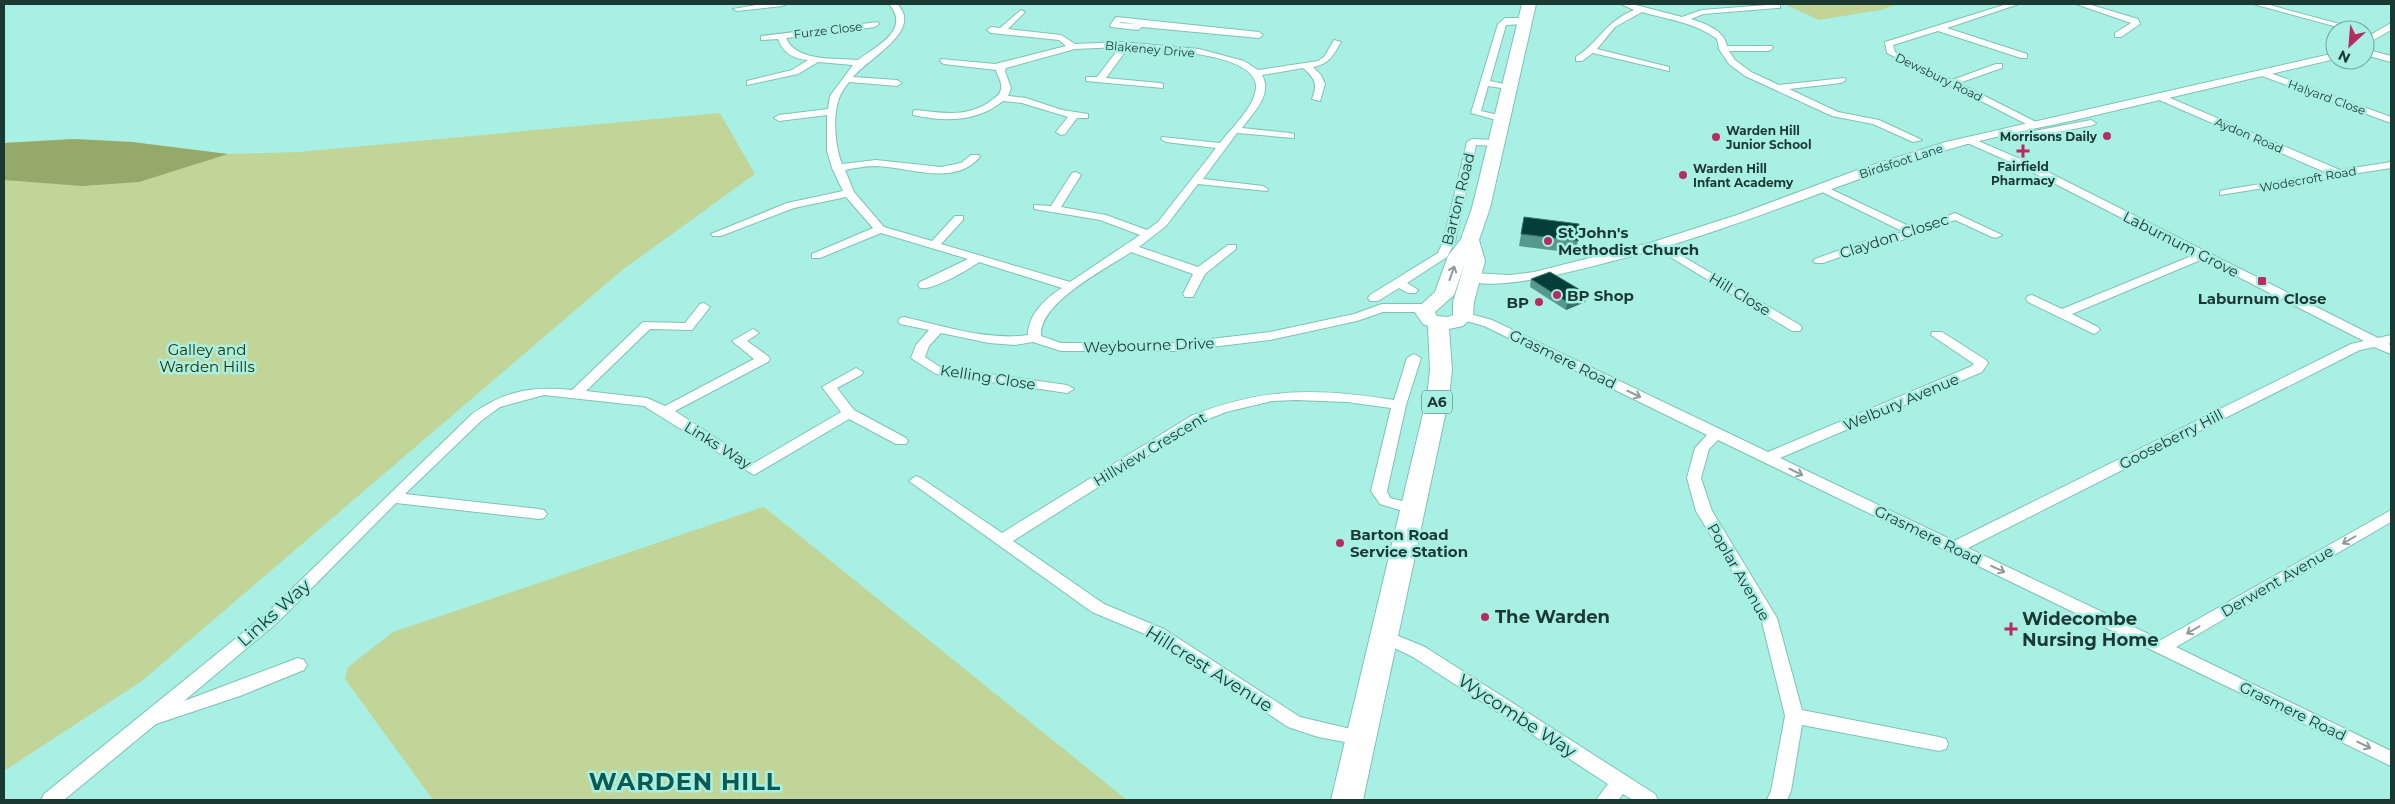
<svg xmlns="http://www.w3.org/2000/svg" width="2395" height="804" viewBox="0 0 2395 804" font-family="Montserrat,sans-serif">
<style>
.green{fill:#c1d598}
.forest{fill:#95aa68}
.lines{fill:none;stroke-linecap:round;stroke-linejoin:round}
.minor-casing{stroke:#7dc2b6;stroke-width:2}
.tertiary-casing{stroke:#7dc2b6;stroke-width:2}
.trunk-casing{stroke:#7dc2b6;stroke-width:2}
.minor{fill:#fff;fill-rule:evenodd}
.tertiary{fill:#fff;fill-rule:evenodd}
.trunk{fill:#fff;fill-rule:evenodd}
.wall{fill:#56988e}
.shaded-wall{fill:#35746c}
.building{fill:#033f38;stroke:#35746c}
.oneway{stroke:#8d9c99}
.poi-dot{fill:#b82b61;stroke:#a9f0e4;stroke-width:2}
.labels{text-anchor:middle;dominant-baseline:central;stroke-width:5;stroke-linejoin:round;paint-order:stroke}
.far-street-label{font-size:12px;fill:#1b3833;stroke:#a9f0e4}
.far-poi-label{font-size:12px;font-weight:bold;fill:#1b3833;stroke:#a9f0e4;text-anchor:start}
.shield{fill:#a9f0e4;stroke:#466f68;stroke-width:1}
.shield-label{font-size:14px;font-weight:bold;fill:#1b3833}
.street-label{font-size:15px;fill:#1b3833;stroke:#a9f0e4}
.poi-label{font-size:15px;font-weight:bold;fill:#1b3833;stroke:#a9f0e4;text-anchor:start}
.park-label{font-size:15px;fill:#243000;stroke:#a9f0e4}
.near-street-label{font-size:18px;fill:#1b3833;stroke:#a9f0e4}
.near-poi-label{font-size:18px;font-weight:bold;fill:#1b3833;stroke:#a9f0e4;text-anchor:start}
.near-district-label{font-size:24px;font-weight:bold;letter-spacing:1px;fill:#0a5a51;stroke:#a9f0e4}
</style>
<rect width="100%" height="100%" fill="#a9f0e4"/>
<path class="green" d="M1784,4H1899L1880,10L1819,20Z
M720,113L755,174L621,271L142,681L4,771V143L74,139L132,142L228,154L298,152Z
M763,507H764L1127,800H433L345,679L348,667L393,632Z"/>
<path class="forest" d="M74,139L132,142L228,154L139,182L82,186L4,180V143Z"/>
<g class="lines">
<g class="minor-casing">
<path id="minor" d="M762,4H786L782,6L737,11L733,9Z
M889,4H897C924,30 869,58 853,77L897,80L902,83L897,86L849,82C846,86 842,91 840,96C832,115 835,146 842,164L876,160L941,167L961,163L971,155H979L980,157C954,187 909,167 876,166C866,166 855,168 845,170L854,192L884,227L932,241L955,216H963V220L941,244L1070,282L1140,235L1100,220L1034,209V205L1051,206L1072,173L1076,172L1081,175L1061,207L1106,215L1147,230L1158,222L1216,148L1166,142L1161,139L1162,137L1220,143C1231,128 1254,108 1256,88C1259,52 1153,49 1128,48L1106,78L1160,83L1163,84V88L1086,81V77H1097L1120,47L1075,49L1006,68L1005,71L1011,88L1008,96L1026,98L1062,110L1088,114V118H1077L1065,134L1061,135L1056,132L1068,117L1022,103L1003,101C978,122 944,122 913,115V111L916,110C943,113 969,118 992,100C996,97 1001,94 1001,88C1002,81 997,75 996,70L944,64L940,61L941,59L995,64L1066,46L1059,40L991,33L987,30L991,27L1000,28L1021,10L1025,12L1008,29L1061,35L1075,44L1122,42L1199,49L1244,61L1258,70L1318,61L1324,57L1334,40L1341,42C1333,56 1329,64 1313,67L1321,75L1325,84L1320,101L1312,99C1318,84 1315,78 1303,68L1262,75C1273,95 1253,113 1242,128L1290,133L1294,134V138L1237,133L1203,179L1263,186L1268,189L1267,191L1198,184L1166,226L1139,247L1198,267L1228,245H1236V249L1205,274L1193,297H1185L1183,294L1193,274L1131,252C1106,269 1039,302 1041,336L1061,343H1177L1270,332L1354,314L1382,304H1425L1431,308L1425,312H1383L1357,321L1270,340L1177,351H1061L1033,342L1015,345L989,343L941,333L929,346L925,357L940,367L1067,385L1074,389L1067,393L936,374L911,358L916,345L929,330L900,324L898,321L900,318L904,317C944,326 988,341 1028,335C1028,314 1046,298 1062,288L979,262C968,270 932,291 920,288L918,285L920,282L968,259L881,233L820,258H812V254L873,228L846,197L794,208L721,236H713L711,234L787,203L843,191L832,168L827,151V115L779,121L774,118L779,115L828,109L830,96L853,65L818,62L798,74L747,85V81L792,70L808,60C793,59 783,53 778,39L761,40V36L878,22L879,24L875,27L786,38C796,62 835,58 858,60C878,45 911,30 889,4Z
M1621,4H1632L1682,17L1702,10L1780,4V8H1777L1703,14L1691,19C1706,24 1724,30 1727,46H1772L1773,48L1769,51H1729L1735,60L1751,72L1779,85L1844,78L1846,80L1841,83L1789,89L1838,112L1879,120L1922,140L1913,142L1873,124L1832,116L1745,76L1729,64L1719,49L1717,39C1694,22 1669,20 1642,12L1615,27L1597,49L1669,67V71L1593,53L1582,61H1576V57C1599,42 1606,21 1634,10Z
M2007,4H2019L1947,28L2027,54V58H2021L1938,31L1893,45L1895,52L1952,80L1996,64H2002V68L1959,83L2038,123V127H2032L1887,53L1885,42Z
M2076,4H2088L2138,19L2140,24L2121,37H2115V33L2131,23Z
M2253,4H2266L2362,30H2348Z
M1116,17L1259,32L1263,35L1259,38L1142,27L1138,30L1111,27L1110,25ZM1121,22L1136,24L1120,23Z
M1505,18H1524L1528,21L1524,24L1506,25L1490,81L1513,86L1508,89L1488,86L1481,111L1503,116L1505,118L1500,121L1471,113L1498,24Z
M2365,49L2391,56V62L2365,55Z
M2262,70L2391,117V123L2259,75L2257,73Z
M2157,95H2163L2340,170L2391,162V168L2220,195V191L2224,190L2327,173L2157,99Z
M2091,120L2096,123L2094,125L2013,141L1995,133L2000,130L2014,135Z
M1969,137L2034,165L2378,338L2391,335V343L2388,344L2391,345V354L2374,347L2360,350L1968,548L2161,640L2391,510V522L2176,647L2391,751V766L1718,440L1709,449L1701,478L1712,511L1777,618L1802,710L1939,737L1946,739L1948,744L1946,749L1939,751L1802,725L1791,791L1787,800H1767L1771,791L1785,716L1761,618L1696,511L1687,478L1695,448L1707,435L1484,326L1459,319L1457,316L1463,312L1492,320L1768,452L1972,366L1974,364L1931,335L1932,332H1942L1986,360L1988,363L1982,372L1780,458L1954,541L2351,344L2364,341L2203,259L2072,314L2098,327L2100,330L2094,334L2028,302L2026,299L2028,296L2032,295L2062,309L2194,255L2026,169L1965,142V138Z
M1472,139L1495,140L1500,143L1495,146L1476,145L1455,242L1447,257L1407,283L1418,290L1416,293H1408L1399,288L1378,301H1370L1368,298L1370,295L1438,253L1443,242L1467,142Z
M1822,185L1915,229L1955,213L2002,235L1996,238L1992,237L1955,220L1902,240L1869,247L1823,263H1815L1813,261L1815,259L1862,242L1904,232L1818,190L1817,188Z
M1658,242L1800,325L1802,328L1800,331H1792L1654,247L1652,245Z
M704,303L710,307L692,330L650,329L586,391L647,398L665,406L754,359L732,341L753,329L759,333L747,341L768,356L770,359L768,362L675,411L754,463L841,412L822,387L856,368L863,372L861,375L837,388L854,410L906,438L908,441L906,444H896L849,419L754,475L644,406L544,395L500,407L481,421L405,494L539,509L544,510L547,514L544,518L539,519L396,503L278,622L184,701L298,658L304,660L307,665L304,670L240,696L156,724L64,800H41L44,794L266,614L471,415C504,391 531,386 572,390L643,322L685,323L700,304Z
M1414,354L1421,358L1406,405L1387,491L1390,498L1418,505L1421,509L1418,513L1413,514L1380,504L1371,491L1391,408L1347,402L1296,400L1272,401L1226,412L1201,422L1013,541L1104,604L1164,629L1300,717L1368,733L1370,738L1368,743L1361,745L1318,737L1288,727L1152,637L1092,612L909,481L916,476L921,478L1002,533L1191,416C1263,387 1318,388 1394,400L1407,358Z
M1384,630L1425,647L1655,794L1658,800H1633L1623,794L1618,800H1596L1608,784L1413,657L1378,640L1375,636L1378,632Z"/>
</g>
<g class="tertiary-casing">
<path id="tertiary" d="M2391,23V30L2365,45V38Z
M2335,53V59C2250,79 2164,99 2079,119C2036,129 1992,136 1950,149C1842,181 1738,229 1628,257C1600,264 1484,298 1465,277L1472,273L1510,275L1534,272L1653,242L1737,215L1860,169L1946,142Z"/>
</g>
<g class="trunk-casing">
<path id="trunk" d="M1522,4H1536L1490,208L1479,240L1485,261L1474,302L1473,316L1463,326L1449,329L1452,370L1449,397L1363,800H1331L1427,397L1430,370L1428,326L1423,324L1414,311L1435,292L1448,256L1461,239L1472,208ZM1465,263L1453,302V315L1448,317L1437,316L1435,312L1454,295Z"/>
</g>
<use href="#minor" class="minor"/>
<use href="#tertiary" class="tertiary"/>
<use href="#trunk" class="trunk"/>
</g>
<path class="wall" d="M1524,217L1578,241L1575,253L1519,246Z
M1531,279L1587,294L1585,302L1566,310L1530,287Z"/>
<path class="shaded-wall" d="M1587,294L1585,302L1566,310L1567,302Z"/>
<path class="building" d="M1524,217L1579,224L1578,241L1521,234Z
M1550,272L1587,294L1567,302L1531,279Z"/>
<defs><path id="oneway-shaft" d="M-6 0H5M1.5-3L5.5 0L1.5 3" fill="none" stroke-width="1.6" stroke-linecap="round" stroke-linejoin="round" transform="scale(1.25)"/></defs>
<g class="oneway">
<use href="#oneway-shaft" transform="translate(1452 273) rotate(-70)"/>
<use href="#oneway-shaft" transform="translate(1634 394) rotate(26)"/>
<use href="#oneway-shaft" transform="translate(1796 472) rotate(26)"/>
<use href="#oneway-shaft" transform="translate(2349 540) rotate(150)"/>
<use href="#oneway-shaft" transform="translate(1998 569) rotate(25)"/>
<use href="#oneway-shaft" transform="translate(2193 630) rotate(150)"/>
<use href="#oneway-shaft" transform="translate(2364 745) rotate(26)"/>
</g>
<g class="poi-dot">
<circle cx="2107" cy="136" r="5"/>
<circle cx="1716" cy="137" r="5"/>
<path d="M2020.5 143.5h5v5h5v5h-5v5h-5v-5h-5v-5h5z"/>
<circle cx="1683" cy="175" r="5"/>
<circle cx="1548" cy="241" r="5"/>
<rect x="2257" y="276" width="10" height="10" rx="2.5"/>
<circle cx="1557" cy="295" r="5"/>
<circle cx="1539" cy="302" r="5"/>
<circle cx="1340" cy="543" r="5"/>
<circle cx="1485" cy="617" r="5"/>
<path d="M2008.5 621.5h5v5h5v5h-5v5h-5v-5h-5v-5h5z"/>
</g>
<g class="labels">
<g class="far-street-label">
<text transform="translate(828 30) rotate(-7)">Furze Close</text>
<text transform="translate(1150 49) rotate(5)">Blakeney Drive</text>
<text transform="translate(1939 77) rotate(26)">Dewsbury Road</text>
<text transform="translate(2327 97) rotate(20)">Halyard Close</text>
<text transform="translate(2249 135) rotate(23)">Aydon Road</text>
<text transform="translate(1901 161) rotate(-18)">Birdsfoot Lane</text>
<text transform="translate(2308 179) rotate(-10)">Wodecroft Road</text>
</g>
<g class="far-poi-label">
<text x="1726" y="130">Warden Hill<tspan x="1726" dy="14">Junior School</tspan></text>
<text x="2097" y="136" text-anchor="end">Morrisons Daily</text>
<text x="2023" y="166" text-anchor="middle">Fairfield<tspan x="2023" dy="14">Pharmacy</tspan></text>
<text x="1693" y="168">Warden Hill<tspan x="1693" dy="14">Infant Academy</tspan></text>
</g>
<rect class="shield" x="1422" y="390.5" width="30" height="23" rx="4"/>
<g class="shield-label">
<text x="1437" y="402">A6</text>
</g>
<g class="street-label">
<text transform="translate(1458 199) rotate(-76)">Barton Road</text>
<text transform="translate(1894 236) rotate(-18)">Claydon Closec</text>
<text transform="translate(2181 244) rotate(27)">Laburnum Grove</text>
<text transform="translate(1740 294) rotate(31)">Hill Close</text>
<text transform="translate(1149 345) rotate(-2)">Weybourne Drive</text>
<text transform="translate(1563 359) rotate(26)">Grasmere Road</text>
<text transform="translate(988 377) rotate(9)">Kelling Close</text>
<text transform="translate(1901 402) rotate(-23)">Welbury Avenue</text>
<text transform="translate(2171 439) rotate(-27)">Gooseberry Hill</text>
<text transform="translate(718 445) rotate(32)">Links Way</text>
<text transform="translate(1150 449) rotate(-31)">Hillview Crescent</text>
<text transform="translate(1928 535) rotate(26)">Grasmere Road</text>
<text transform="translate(1739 572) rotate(60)">Poplar Avenue</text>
<text transform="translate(2277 581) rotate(-30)">Derwent Avenue</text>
<text transform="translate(2293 711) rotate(26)">Grasmere Road</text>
</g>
<g class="poi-label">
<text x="1558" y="232">St John's<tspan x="1558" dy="17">Methodist Church</tspan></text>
<text x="1567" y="295">BP Shop</text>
<text x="2262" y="298" text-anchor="middle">Laburnum Close</text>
<text x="1529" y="302" text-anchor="end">BP</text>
<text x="1350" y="534">Barton Road<tspan x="1350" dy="17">Service Station</tspan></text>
</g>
<g class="park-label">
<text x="207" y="349">Galley and<tspan x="207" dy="17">Warden Hills</tspan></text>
</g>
<g class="near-street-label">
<text transform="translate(274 613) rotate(-42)">Links Way</text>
<text transform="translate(1209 669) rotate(32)">Hillcrest Avenue</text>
<text transform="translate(1517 716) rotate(33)">Wycombe Way</text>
</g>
<g class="near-poi-label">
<text x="1495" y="617">The Warden</text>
<text x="2022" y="619">Widecombe<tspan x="2022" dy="21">Nursing Home</tspan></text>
</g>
<g class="near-district-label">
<text x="685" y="781">WARDEN HILL</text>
</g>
</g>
<rect width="2395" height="804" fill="none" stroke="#1b3833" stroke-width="10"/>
<g transform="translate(2350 45) rotate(206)"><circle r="24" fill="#a9f0e4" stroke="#70a69d"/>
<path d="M0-4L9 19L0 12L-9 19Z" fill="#b82b61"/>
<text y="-8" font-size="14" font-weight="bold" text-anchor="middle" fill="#1b3833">N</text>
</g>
</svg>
